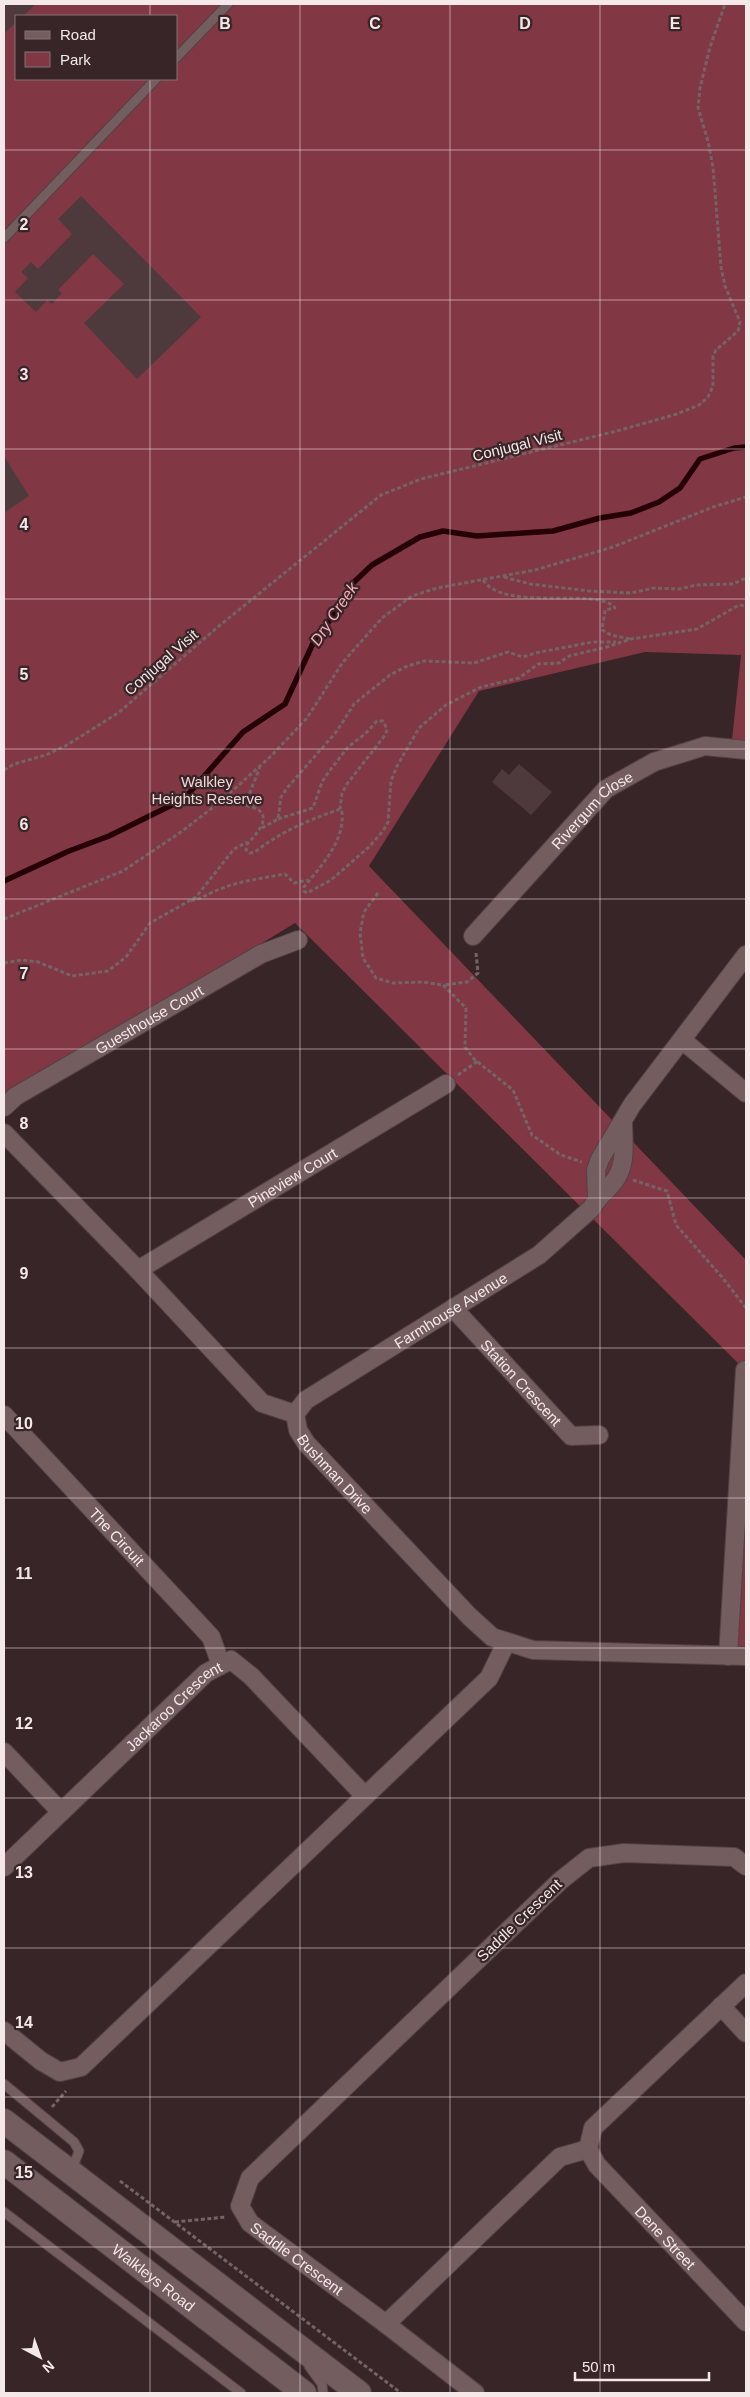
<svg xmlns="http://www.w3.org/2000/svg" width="750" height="2397" viewBox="0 0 750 2397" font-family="Helvetica,sans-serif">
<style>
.green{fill:#813744;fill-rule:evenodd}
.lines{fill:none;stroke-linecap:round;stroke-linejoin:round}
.stream{stroke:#260007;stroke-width:5.5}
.building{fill:#4e3a3c}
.service-casing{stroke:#524244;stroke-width:11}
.minor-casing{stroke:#524244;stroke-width:20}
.secondary-casing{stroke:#524244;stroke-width:26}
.path{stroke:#756465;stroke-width:3;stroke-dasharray:4 2.5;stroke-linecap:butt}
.service{stroke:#735d5f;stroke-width:9}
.minor{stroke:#735d5f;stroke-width:18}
.secondary{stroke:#735d5f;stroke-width:24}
.grid{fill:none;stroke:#f5e8e9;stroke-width:1;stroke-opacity:0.55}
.labels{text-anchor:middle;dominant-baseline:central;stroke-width:4.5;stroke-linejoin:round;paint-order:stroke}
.street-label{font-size:15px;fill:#f5e8e9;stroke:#382527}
.park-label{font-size:15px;fill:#f1d6d9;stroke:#382527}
.water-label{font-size:16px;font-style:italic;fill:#faaeb7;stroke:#382527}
.grid-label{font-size:16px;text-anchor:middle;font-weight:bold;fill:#f5e8e9;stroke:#382527;stroke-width:4.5;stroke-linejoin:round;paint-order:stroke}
</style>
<rect width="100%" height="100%" fill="#382527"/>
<path class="green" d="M4,4H746V750L731,749L741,655L645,652L479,691L369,866L746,1260V1656H728L745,1370L295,923L4,1100ZM16,16H176V79H16Z"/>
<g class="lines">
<path class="stream" d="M4,881L69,851L109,836L184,799L243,732L285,704L315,639L333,616L353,583L372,565L420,537L443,531L477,536L553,531L600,518L631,513L659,502L680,488L700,459L734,448L746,447"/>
</g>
<path class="building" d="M4,4H36L23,16H16V22L4,34Z
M81,196L201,317L137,379L84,323L124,284L93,254L58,290L62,293L52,304L47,300L36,312L15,292L28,278L21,272L31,262L38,269L72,234L58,219Z
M4,456L29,496L4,513Z
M519,764L552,792L531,815L492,782L502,769L509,775Z"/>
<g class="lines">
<g class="service-casing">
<path id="service" d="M176,58L228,4
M4,238L156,79
M4,2084L74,2142L79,2151L71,2172
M4,2212L241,2393
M309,2366L322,2384L323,2393"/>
</g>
<g class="minor-casing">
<g id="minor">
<path id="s1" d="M473,936L606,789L654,762L705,746L746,750"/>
<path d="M682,1040L746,1093"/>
<path id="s2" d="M4,1107L16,1096L261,954L298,940"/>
<path id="s3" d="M4,1133L138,1270L262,1403L295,1414L298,1430L306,1443L469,1616L492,1637L533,1650L746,1656"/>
<path d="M597,1198L596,1170L600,1159L632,1105L746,955"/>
<path id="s4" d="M138,1270L446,1084"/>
<path id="s5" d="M453,1308L571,1436L599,1435"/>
<path id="s6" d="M295,1414L306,1400L539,1255L592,1208C597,1197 605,1193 612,1184C628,1166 623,1143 623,1121"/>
<path id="s7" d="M4,1415L211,1637L221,1665"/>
<path d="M728,1656L745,1370"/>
<path d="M4,1752L61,1812"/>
<path id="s8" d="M746,1866L734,1857L624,1853L589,1858L560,1881L250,2178L240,2206L250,2223L386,2324L560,2157L588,2149L593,2128L746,1983"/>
<path id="s9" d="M4,1867L206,1673L231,1660L251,1676L365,1796"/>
<path d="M721,2006L746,2033"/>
<path d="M4,2031L41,2061L60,2072L81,2067L489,1678L506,1643"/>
<path id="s10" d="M588,2149L597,2165L746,2322"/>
<path d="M386,2324L475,2393"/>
</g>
</g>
<g class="secondary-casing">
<g id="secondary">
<path d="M4,2121L359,2393"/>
<path id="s11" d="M4,2162L304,2393"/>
</g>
</g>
<path class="path" d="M504,577L530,584L590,591L631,593L654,588L679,589L696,585L733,584L746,578
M483,580C505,613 599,586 615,608L605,610L602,630L611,635L630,639
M4,770L14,764L46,755L67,745L118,713L219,626L381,495L421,479L617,431L677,414L699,405L708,397L713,386V356L716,350L738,331L740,322L725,286L721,267L713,167L708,141L698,108L700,88L710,47L725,4
M220,802C253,805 283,808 247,844L246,850L250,853L255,852C280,832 309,820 340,809L342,812C345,841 321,866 304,887V891L307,893L331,880L369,847L383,831L388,822L391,781L397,766L419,728L446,705L481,687L519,678L538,664L559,663L569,656L607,647L631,639L697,629L739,605L746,606
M254,806L250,792L260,767
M278,819L313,808L322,782L328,773L348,747L365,734L377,721H383L387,729L386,734L347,784L342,793L340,809
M262,828L278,819L281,797L287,788L337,731L354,704L390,675L405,667L424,661L474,663L508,652L523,657L535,653L593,642H616
M378,893L364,912L360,933L363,958L376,978L393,983L423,982L443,985
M191,901C203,898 209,893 220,889C240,881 263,878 285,874L294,883L308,880
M4,919L123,871L181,832L220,802L271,756L307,718L343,662L382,618L412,596L437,588L535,570L613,547L713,507L746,497
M476,953L478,973L467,982L443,985L466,1008L465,1047L474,1059L513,1090L532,1135L561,1155L582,1162
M4,963L22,960L38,962L72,976L108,971L126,957L150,923L196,897L234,849L247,842
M458,1075L478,1061
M633,1180L667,1191L676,1225L722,1277L746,1308
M52,2107L66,2091
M120,2181L401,2393
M175,2222L226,2217"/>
<use href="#service" class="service"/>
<use href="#minor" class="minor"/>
<use href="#secondary" class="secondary"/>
</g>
<path class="grid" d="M150,4V16M300,4V2393M450,4V2393M600,4V2393M150,79V2393M4,150H746M4,300H746M4,449H746M4,599H746M4,749H746M4,899H746M4,1049H746M4,1198H746M4,1348H746M4,1498H746M4,1648H746M4,1798H746M4,1948H746M4,2097H746M4,2247H746"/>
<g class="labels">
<g class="street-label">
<text transform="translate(517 445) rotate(-14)">Conjugal Visit</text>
<text transform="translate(161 662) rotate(-41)">Conjugal Visit</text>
<text stroke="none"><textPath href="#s1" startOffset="174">Rivergum Close</textPath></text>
<text stroke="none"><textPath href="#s2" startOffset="170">Guesthouse Court</textPath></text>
<text stroke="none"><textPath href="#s4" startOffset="180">Pineview Court</textPath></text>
<text stroke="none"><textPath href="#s6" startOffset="188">Farmhouse Avenue</textPath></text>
<text stroke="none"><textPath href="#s5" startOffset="101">Station Crescent</textPath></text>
<text stroke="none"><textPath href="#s3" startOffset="482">Bushman Drive</textPath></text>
<text stroke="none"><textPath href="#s7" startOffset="166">The Circuit</textPath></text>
<text stroke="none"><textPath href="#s9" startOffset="234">Jackaroo Crescent</textPath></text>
<text transform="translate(519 1920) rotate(-44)">Saddle Crescent</text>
<text stroke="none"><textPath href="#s10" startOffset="118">Dene Street</textPath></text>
<text stroke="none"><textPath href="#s8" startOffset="735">Saddle Crescent</textPath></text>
<text stroke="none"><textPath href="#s11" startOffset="189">Walkleys Road</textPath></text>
</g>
<g class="park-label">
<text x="207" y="781">Walkley<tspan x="207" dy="17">Heights Reserve</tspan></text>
</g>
<g class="water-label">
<text transform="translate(334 614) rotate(-56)">Dry Creek</text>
</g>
</g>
<g class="grid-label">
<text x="225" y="29">B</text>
<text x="375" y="29">C</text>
<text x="525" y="29">D</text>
<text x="675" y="29">E</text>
<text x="24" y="230">2</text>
<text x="24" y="380">3</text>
<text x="24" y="530">4</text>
<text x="24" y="680">5</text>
<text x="24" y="830">6</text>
<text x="24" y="979">7</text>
<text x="24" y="1129">8</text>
<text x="24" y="1279">9</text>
<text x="24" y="1429">10</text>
<text x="24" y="1579">11</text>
<text x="24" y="1729">12</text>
<text x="24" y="1878">13</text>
<text x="24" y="2028">14</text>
<text x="24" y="2178">15</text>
</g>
<rect width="750" height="2397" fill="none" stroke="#f5e8e9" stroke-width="10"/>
<rect x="15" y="15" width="162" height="65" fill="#382527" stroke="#847375"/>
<rect x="25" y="31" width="25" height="8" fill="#735d5f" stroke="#847375"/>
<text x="60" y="40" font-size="15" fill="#f5e8e9">Road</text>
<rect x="25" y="52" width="25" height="15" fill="#813744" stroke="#847375"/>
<text x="60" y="65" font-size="15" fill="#f5e8e9">Park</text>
<g transform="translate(40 2357) rotate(139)" stroke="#382527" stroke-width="4" paint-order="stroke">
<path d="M0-4L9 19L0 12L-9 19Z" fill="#f5e8e9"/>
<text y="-8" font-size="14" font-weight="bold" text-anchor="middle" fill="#f5e8e9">N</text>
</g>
<path d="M575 2372v8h134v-8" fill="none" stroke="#f5e8e9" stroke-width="2.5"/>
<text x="582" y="2372" font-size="15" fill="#f5e8e9" stroke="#382527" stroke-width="4" paint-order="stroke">50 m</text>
</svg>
